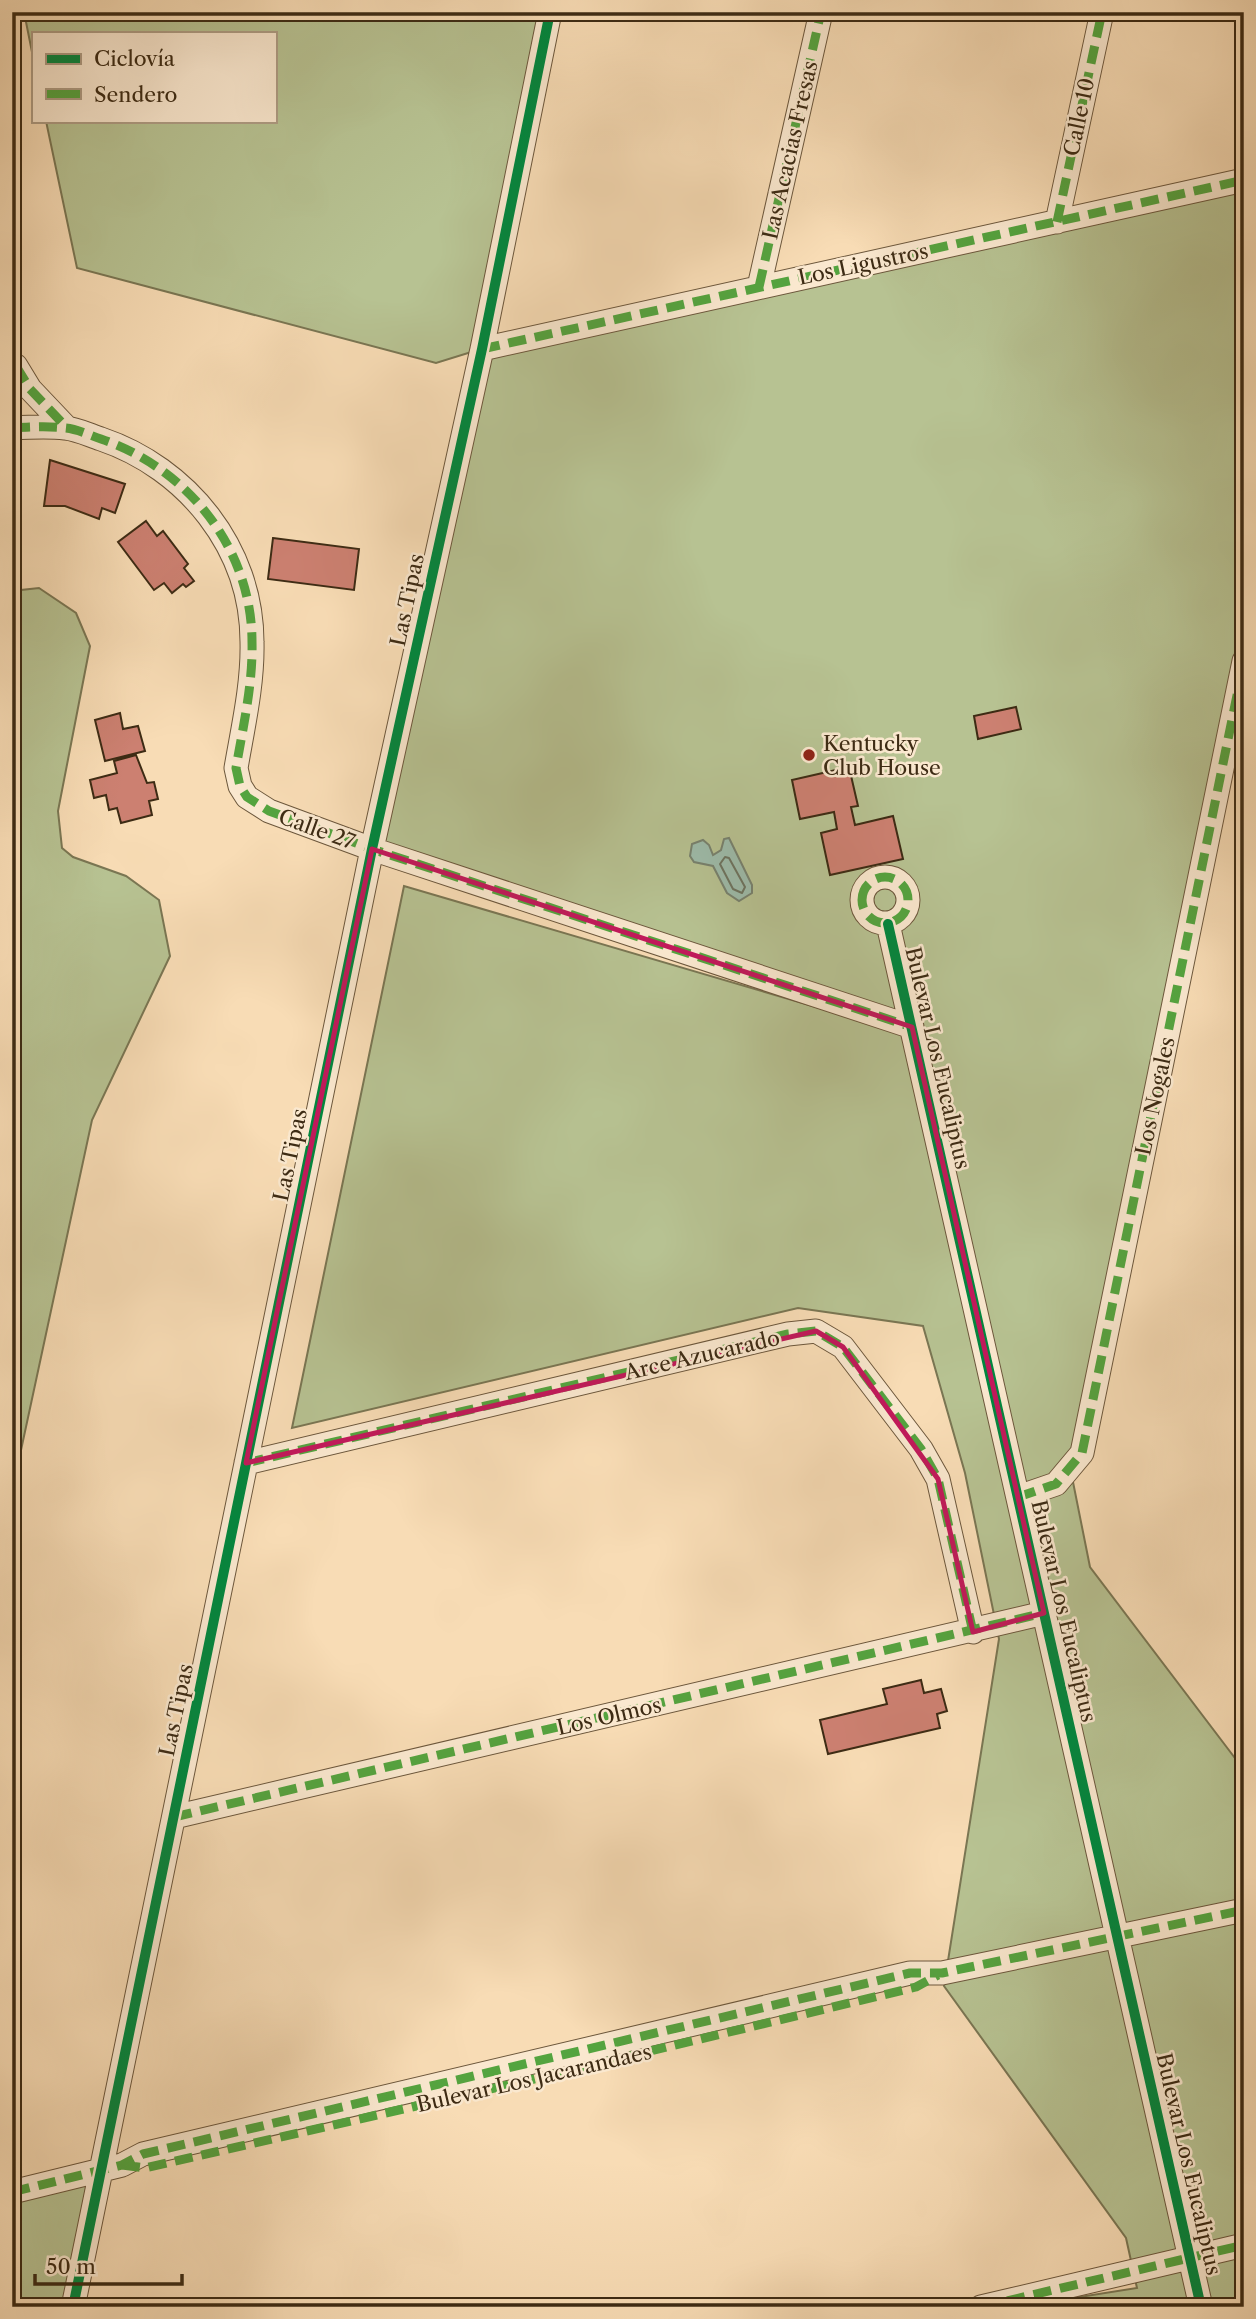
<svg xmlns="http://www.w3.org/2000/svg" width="1256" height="2319" viewBox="0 0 1256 2319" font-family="'Libre Caslon Text',serif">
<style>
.green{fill:#b7c292;stroke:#7a7653;stroke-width:2}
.water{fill:#9dbcab;stroke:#77826f;stroke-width:2}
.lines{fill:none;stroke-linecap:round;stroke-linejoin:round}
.shore{stroke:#6d7460;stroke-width:2}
.building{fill:#cc8071;stroke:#3d2b14;stroke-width:2}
.minor-casing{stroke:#6c573c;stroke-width:25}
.minor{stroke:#fae8cf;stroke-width:23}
.quiet{stroke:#54a43f;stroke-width:9;stroke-dasharray:18 9;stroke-linecap:butt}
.cycleway-casing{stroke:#fae8cf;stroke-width:15}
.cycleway{stroke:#00873e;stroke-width:10}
.marked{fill:none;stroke:#c2185b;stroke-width:5;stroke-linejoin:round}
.poi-dot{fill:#8f2418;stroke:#fae8cf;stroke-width:2.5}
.labels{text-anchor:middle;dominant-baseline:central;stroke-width:5;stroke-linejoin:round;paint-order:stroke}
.street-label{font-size:21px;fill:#3d2b14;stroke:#fae8cf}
.poi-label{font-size:21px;fill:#3d2b14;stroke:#fae8cf;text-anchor:start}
</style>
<rect width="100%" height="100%" fill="#f8dcb5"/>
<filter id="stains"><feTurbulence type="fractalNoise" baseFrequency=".00286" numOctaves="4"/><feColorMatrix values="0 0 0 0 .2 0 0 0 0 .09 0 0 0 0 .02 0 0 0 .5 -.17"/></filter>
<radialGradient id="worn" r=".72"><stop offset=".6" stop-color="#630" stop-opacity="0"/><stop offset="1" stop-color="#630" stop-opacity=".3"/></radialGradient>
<path class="green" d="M24,12H550L482,348L1244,180V661L1070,1467L1090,1567L1244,1770V2307L1029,2305L1137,2288L1126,2238L944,1986L999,1639L965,1473L923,1326L798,1308L292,1428L404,886L901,1032L372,849L481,349L436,363L77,268L46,121H275V33H33V57Z
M39,588L76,613L90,646L58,811L62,848L73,857L126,876L159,900L170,956L92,1120L12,1492V591Z
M102,2169L73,2307H12V2192Z"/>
<path class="water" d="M729,838L752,885V893L739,901L727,893L713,866L694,862L690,856L692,844L703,840L709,845L713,855L721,850L724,839Z"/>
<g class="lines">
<path class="shore" d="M725,857L729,858L745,887L742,893L733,889L720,864Z"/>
</g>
<path class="building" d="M50,460L125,484L115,513L102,508L99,519L65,506H44Z
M146,521L157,536L163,531L188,564L184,568L194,581L186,587L183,584L172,593L164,583L154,590L118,542Z
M273,538L359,549L354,590L268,579Z
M1016,707L1021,729L978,739L974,716Z
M120,713L123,729L138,726L145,751L105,761L95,720Z
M136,755L147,783L154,782L158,799L149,801L152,815L121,823L117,808L109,810L106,795L94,798L90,780L117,773L114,761Z
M849,767L858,806L851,807L855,825L893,816L903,859L830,875L821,833L837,829L834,812L800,819L792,780Z
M921,1680L924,1693L941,1689L947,1711L937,1714L940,1728L828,1754L820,1720L887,1704L883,1689Z"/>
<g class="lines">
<g class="minor-casing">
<path id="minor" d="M1057,222L1102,12
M759,287L821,12
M482,349L1244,180
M16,366L30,389L67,428
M12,428C30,427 48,426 65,428C77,429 89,435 101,439C187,468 252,548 252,642C253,684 243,727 236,768L240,786L247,797L269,811L372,849L912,1027
M862 900a23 23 0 1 1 46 0a23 23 0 1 1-46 0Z
M888,924L1201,2307
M246,1463L788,1334L816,1331L843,1347L921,1449L938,1479L973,1632
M1018,1497L1056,1484L1082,1453L1244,661
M174,1817L1044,1613
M12,2192L122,2165L143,2154L910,1973H942L1244,1910
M73,2307L372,849L482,349L550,12
M981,2307L1244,2245"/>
</g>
<use href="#minor" class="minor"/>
<path class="quiet" d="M1057,222L1102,12
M759,287L821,12
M482,349L1244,180
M12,355L16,366L12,395
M16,366L30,389L67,428
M12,428C30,427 48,426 65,428C77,429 89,435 101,439C187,468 252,548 252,642C253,684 243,727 236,768L240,786L247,797L269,811L372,849L912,1027
M862 900a23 23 0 1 1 46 0a23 23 0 1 1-46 0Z
M246,1463L788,1334L816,1331L843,1347L921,1449L938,1479L973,1632
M1018,1497L1056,1484L1082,1453L1244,661
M174,1817L1044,1613
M122,2165L145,2168L530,2080L916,1987L938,1975
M12,2192L122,2165L143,2154L910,1973H942L1244,1910
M981,2307L1244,2245"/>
<g class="cycleway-casing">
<path id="cycleway" d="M888,924L1201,2307
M73,2307L372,849L482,349L550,12"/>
</g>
<use href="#cycleway" class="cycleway"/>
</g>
<path class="marked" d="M372,849L912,1027L1044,1613L973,1632L938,1479L843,1347L816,1331L246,1463Z"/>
<circle class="poi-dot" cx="809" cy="755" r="7"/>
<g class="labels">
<g class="street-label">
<text transform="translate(1079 117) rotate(-78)">Calle 10</text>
<text transform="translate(790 150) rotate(-77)">Las Acacias Fresas</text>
<text transform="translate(863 264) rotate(-12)">Los Ligustros</text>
<text transform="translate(407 600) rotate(-78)">Las Tipas</text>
<text transform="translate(317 829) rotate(20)">Calle 27</text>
<text transform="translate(938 1058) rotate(77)">Bulevar Los Eucaliptus</text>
<text transform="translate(1155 1096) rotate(-78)">Los Nogales</text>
<text transform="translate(290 1155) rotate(-78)">Las Tipas</text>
<text transform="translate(702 1355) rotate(-13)">Arce Azucarado</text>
<text transform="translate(1064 1611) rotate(77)">Bulevar Los Eucaliptus</text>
<text transform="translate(176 1710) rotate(-78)">Las Tipas</text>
<text transform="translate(609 1716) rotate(-13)">Los Olmos</text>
<text transform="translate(534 2078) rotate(-13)">Bulevar Los Jacarandaes</text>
<text transform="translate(1189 2164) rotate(77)">Bulevar Los Eucaliptus</text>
</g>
<g class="poi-label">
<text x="823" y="743">Kentucky<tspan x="823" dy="24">Club House</tspan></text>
</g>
</g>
<rect width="1256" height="2319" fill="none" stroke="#f8dcb5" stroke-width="42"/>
<rect x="14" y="14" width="1228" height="2291" fill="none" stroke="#3d2b14" stroke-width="3.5"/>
<rect x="21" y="21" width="1214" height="2277" fill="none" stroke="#3d2b14" stroke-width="2"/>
<rect x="32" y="32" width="245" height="91" fill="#fae8cf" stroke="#ae9c84" stroke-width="2"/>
<rect x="46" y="54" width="35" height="10" fill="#00873e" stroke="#ae9c84" stroke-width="2"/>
<text x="94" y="66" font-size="21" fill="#3d2b14">Ciclovía</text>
<rect x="46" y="89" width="35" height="10" fill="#54a43f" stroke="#ae9c84" stroke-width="2"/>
<text x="94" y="102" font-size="21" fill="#3d2b14">Sendero</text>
<path d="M35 2274v10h147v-10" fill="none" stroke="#3d2b14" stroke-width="3.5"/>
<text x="46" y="2274" font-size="21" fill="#3d2b14" stroke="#fae8cf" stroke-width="5" paint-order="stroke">50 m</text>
<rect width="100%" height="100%" filter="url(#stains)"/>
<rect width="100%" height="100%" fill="url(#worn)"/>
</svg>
